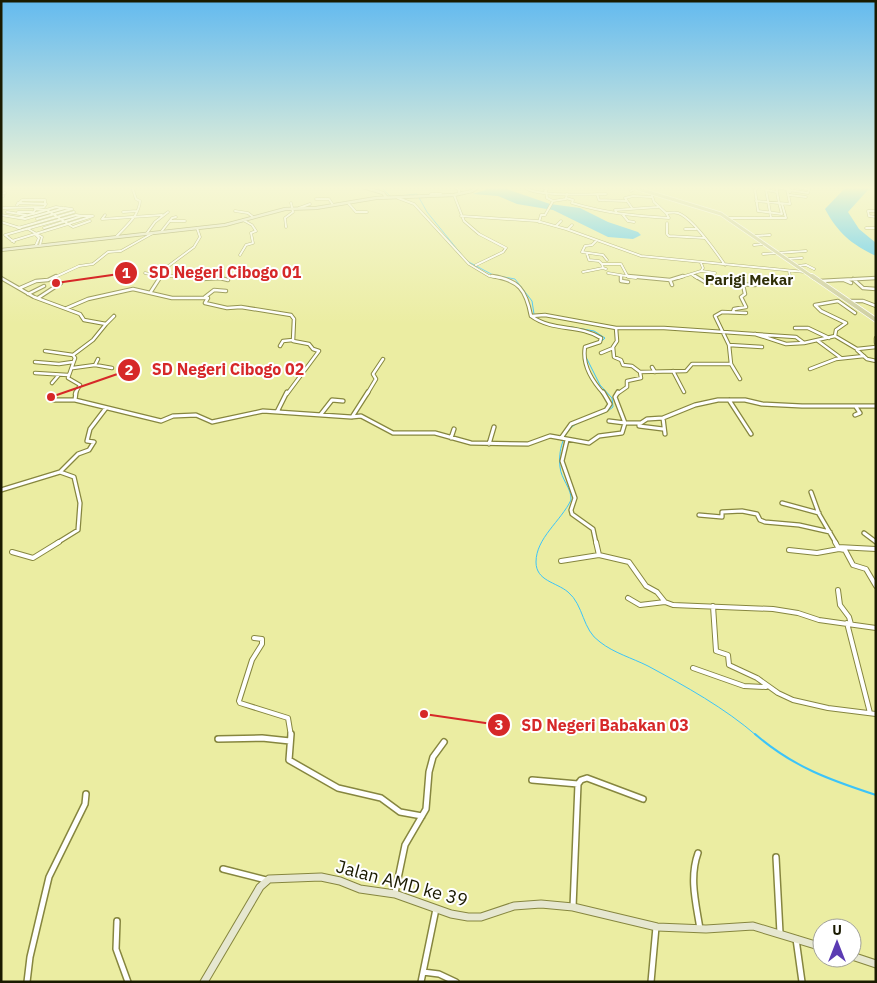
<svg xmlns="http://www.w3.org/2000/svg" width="877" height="983" viewBox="0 0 877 983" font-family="'IBM Plex Sans',sans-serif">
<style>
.water{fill:#3cc4f9}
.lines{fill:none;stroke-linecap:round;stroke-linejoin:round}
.stream-far1{stroke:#3cc4f9;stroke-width:1}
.stream{stroke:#3cc4f9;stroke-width:2}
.street-far4-casing{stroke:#86863f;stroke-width:3}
.street-far3-casing{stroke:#86863f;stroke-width:4.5}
.street-far2-casing{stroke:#86863f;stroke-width:5.5}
.street-far1-casing{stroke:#86863f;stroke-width:6}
.street-casing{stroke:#86863f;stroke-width:8}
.secondary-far1-casing{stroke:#86863f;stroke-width:4}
.secondary-casing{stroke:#86863f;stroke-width:9}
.primary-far1-casing{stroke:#fff;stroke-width:4.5}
.primary-casing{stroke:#fff;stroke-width:5.5}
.street-far4{stroke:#fff;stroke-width:2}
.street-far3{stroke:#fff;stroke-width:2.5}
.street-far2{stroke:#fff;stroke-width:3}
.street-far1{stroke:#fff;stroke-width:4}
.street{stroke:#fff;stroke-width:5}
.secondary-far1{stroke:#e6e7d0;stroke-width:2.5}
.secondary{stroke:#e6e7d0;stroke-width:7}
.primary-far1{stroke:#cecea1;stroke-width:3}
.primary{stroke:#cecea1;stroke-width:4}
.labels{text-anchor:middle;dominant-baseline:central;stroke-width:4;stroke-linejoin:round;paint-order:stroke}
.far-quarter-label{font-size:15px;font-weight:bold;fill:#2f2f07;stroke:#fff}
.near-street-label{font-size:18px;fill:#1a1a00;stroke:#fff}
.leader{fill:none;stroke:#d62828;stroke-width:2}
.callout-dot{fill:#d62828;stroke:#fff;stroke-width:2}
.mark-label{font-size:15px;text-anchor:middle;font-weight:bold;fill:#fff}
.callout-label{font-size:16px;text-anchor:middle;font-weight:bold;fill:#d62828;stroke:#fff;stroke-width:4;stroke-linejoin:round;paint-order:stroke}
</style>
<rect width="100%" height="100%" fill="#ebeda2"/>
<path class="water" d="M487,187H501L550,204L580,208L608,222L638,232L641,235L633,239L608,237L553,210L517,204L498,196L473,194L485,190Z
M846,187H875L867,191L848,212L859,229L876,243V256C851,244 838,233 825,209Z"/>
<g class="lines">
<path class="stream-far1" d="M381,187L390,196
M399,196L417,194L427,212L461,254
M467,261L493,275L515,279L532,301L534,314
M571,327L594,331L605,338L600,343
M586,357L600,385L612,398L613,407C603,416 590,417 578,423C563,430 558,452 560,467C561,479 572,489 571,500C561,521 536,538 536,562C536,581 556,582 568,592C584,605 582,630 600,642C614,653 632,658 648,666C685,686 725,708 757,736"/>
<path class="stream" d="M755,734C793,767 830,780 876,795"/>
<g class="street-far4-casing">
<path id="street-far4" d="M455,187L459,190V194
M524,187C536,197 588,194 606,194
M542,187L547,189L545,191
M758,187L755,190L758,211L782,214L779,203L790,204L787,189
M773,187L788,189
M795,187L808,189
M1,191H3
M546,191L547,198L553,201
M631,191L636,188
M790,192L789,190L808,193L810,187
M651,193L654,202L666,213C669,213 675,212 678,213C693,218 716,252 725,265
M1,194L5,193
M567,194L566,198L573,200L572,203C605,213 634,216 669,218L666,213
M597,194L599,200L626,201
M454,195L464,221L479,234L506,248L503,252L476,265
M790,195L806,197
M430,196L431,194H441
M1,197L3,196
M398,198L414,204L469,264L489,276L502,278
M316,199H329L333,205
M756,201L779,203L777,192
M348,203L356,212H367
M17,205L22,200H45V203
M3,208L44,207L46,204L18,203
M299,208L310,204
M632,208L625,198L633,196L651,197
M235,211L248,213L253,217
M876,211H868L869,216L876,217
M7,212L26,215
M18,212H32
M123,212L137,211
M617,213L615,210L658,207
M33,214L56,207L63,208
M1,215L25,219L65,208L72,209
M105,215L102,219L162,215
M623,215L628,221L634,222
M461,216L537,221L566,229L641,256L805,272
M18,218L32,214L36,209
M727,218H771L766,190L777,192V187
M771,218H786L782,204
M37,219L72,209
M170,221H185
M1,222L20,228
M539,222L541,215H545L553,201L566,199
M667,223V234L669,236L705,238
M68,224L73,227L90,221
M556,226L561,221
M286,227L285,218L293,212L291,203
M18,228L74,212
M44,228L82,216H93L68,224
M866,228H876
M28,229L42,237L40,245
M568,229L572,225
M685,229H696
M161,232L172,218L176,217
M147,233L155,222L168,212
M35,234L39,238L36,245
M754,236L770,235
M116,237C126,226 139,216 140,201L136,199L132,187
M12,241L68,224L47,210L35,209
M596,241L592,245L585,246L582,252L603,255L607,260
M14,242L5,235L76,215L82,216
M754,245L765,244
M587,254L589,260L599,261L602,264
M763,254L806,251
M240,255L246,245L253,243L251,233L256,231L252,225L243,220
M787,259L802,258
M797,266L806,265L814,269
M606,269L603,268L602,264H621L628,277L636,278
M702,271L715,273
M789,271L790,276
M583,272L603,268
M145,273L157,276
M608,273L626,276
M691,274L697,278
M155,276L194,247L200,237L197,228
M203,276L214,273
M53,278L79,266L93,264L108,252L121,251L153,233
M160,278L161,276H203L202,278
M678,278L701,271L703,268L701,263"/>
</g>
<g class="street-far3-casing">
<path id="street-far3" d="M203,276L202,279L220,278L228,280
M492,276C519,280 526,290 531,316C553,332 579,324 601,338L600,342L585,347C582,364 592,381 604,394
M621,276V281L628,282
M628,276L670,280L683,276
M695,276L705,282L755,285L761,282
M1,278L34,297L80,314L84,320L106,324L93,340L73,355L75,358L68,378L80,385L75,394
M853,279L863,288L876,289
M670,280L672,285
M844,280L851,283
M820,281L876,278
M20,288L36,281L48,280L56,276
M150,293L161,276
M28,294L44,286
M205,297L214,290L226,291
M38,298L61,283
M849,301H863L876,306
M67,308L88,299L133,289L172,298H208L205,303L227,308L241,307L291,315L294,319L293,341L309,344L313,349L319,351L287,394
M733,312L734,309L746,307L741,297L745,294L743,285
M531,316L545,315L616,328H664L796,337L804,343L835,336L857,349L876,347
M106,324L114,316
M616,328L617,341L613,347L614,357L621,360L623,365L632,366L640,372
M795,328H808L829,338
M755,334L786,344L804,343
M835,336L836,330L846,323L821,311L815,305L838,301L855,313
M876,338V343
M818,341L841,358
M729,345L762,347
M280,346L283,341L293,340
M857,350L867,359L876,361
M45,351L73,355
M601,353L613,348
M98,359L95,365L112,368
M35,362L59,364L73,362
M731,364L740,379
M652,367L655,372
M73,368L95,365
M810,369L836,359L864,356
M673,371L684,392
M35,373L68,375
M52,383L58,376
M367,394L376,379L373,374L383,359
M617,394L627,387V381L641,378L640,372L686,371L692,364H731L729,345L715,316L722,312L746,313"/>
</g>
<g class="street-far2-casing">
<path id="street-far2" d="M76,392L75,400L161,421L173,416L196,415L212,422L263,411L351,417L361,416L393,433H435L471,443L528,444L550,436L589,443L599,436L622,433L625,423H641L647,419L663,418L695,405L718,400H745L762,404L802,406H876
M53,400H75
M729,400L751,434
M277,412L287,392
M321,414L332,400L343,401
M855,415L860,413L856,407
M352,417L368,392
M663,418L665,434
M609,421L625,423L615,397L618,392
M639,423V426L663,429
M451,438L454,429
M561,438L571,424L606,410L610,404L603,392
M567,440L562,461L575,498L571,510L572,514L593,529L596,543
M489,444L494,427
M1,490L60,472L78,454L89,450L94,442L87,441L90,429L106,408
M811,492L819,514L836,543
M782,503L819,513
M699,515L722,517V512L742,511L757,514L760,520L765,522L799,525L830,532
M864,533L876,542
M57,543L78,530L80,503L74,477L60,472"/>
</g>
<g class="street-far1-casing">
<path id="street-far1" d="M596,542L599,555L629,562L646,586L657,592L665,602L673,605L773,609L798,613L819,620L876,628
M835,542L839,549L845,550L853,565L866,569L876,586
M838,547L876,549
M789,550L817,553L839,549
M12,552L33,558L59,542
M561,561L599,555
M838,590L840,605L849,617L851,624
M628,598L640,605L665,602
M713,606L716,651L728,655L729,665L757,678L778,693L793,700L828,708L876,714
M847,623L870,713
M254,638L262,639V644L252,660L239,701L240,703L288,718L291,736
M693,668L744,686L766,687"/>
</g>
<g class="street-casing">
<path id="street" d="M291,734L289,760L338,788L381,798L400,812L422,816
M218,739L262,738L290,741
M532,780L578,784
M698,853C689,878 696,903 700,929
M776,857L780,933
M223,869L266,880
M395,893L405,845L426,809L429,772L433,757L444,742
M573,907L578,784L581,780L587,778L643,799
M117,921L116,949L128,982
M796,939L802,982
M423,972L439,974L456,982
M27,982L30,957L49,877L85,804L86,794
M421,982L436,909
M651,982L656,927"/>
</g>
<g class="secondary-far1-casing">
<path id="secondary-far1" d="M363,187L383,193L387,198
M1,250L225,225L285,209L316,208L376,198L454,195L472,191L478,187"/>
</g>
<g class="secondary-casing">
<path id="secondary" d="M852,956L876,964
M204,982L260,887L269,879L321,877L340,881L360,889L395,894L451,914L468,917H481L514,906L541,904L573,907L657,927L706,929L753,926L822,947"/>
</g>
<g class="primary-far1-casing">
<path id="primary-far1" d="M632,187L721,214L814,278"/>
</g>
<g class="primary-casing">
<path id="primary" d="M812,276L876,320"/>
</g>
<use href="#street-far4" class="street-far4"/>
<use href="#street-far3" class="street-far3"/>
<use href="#street-far2" class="street-far2"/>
<use href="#street-far1" class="street-far1"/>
<use href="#street" class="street"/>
<use href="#secondary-far1" class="secondary-far1"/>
<use href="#secondary" class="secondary"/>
<use href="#primary-far1" class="primary-far1"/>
<use href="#primary" class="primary"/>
</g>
<linearGradient id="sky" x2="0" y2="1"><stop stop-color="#63baef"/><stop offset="0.58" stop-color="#f6f7d5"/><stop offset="1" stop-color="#f6f7d5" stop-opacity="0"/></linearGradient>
<rect width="877" height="324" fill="url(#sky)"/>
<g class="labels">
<g class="far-quarter-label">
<text x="749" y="279">Parigi Mekar</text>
</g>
<g class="near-street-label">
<text transform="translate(402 883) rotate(15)">Jalan AMD ke 39</text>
</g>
</g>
<path class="leader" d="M56 283L126 273M51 397L129 370M424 714L499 725"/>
<g class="callout-dot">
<circle cx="56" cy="283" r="5"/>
<circle cx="51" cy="397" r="5"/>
<circle cx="424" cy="714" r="5"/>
<circle cx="126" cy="273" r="12"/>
<circle cx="129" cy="370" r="12"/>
<circle cx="499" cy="725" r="12"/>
</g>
<g class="mark-label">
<text x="126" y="278">1</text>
<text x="129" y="375">2</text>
<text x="499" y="730">3</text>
</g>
<g class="callout-label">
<text x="225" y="278">SD Negeri Cibogo 01</text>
<text x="228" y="375">SD Negeri Cibogo 02</text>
<text x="605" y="731">SD Negeri Babakan 03</text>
</g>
<rect width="877" height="983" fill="none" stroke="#1a1a00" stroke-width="5"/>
<g transform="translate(837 943)"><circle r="24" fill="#ffffff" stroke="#a3a399"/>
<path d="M0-4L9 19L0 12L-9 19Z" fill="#5b3bb3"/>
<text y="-8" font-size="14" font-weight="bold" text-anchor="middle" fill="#1a1a00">U</text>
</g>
</svg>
